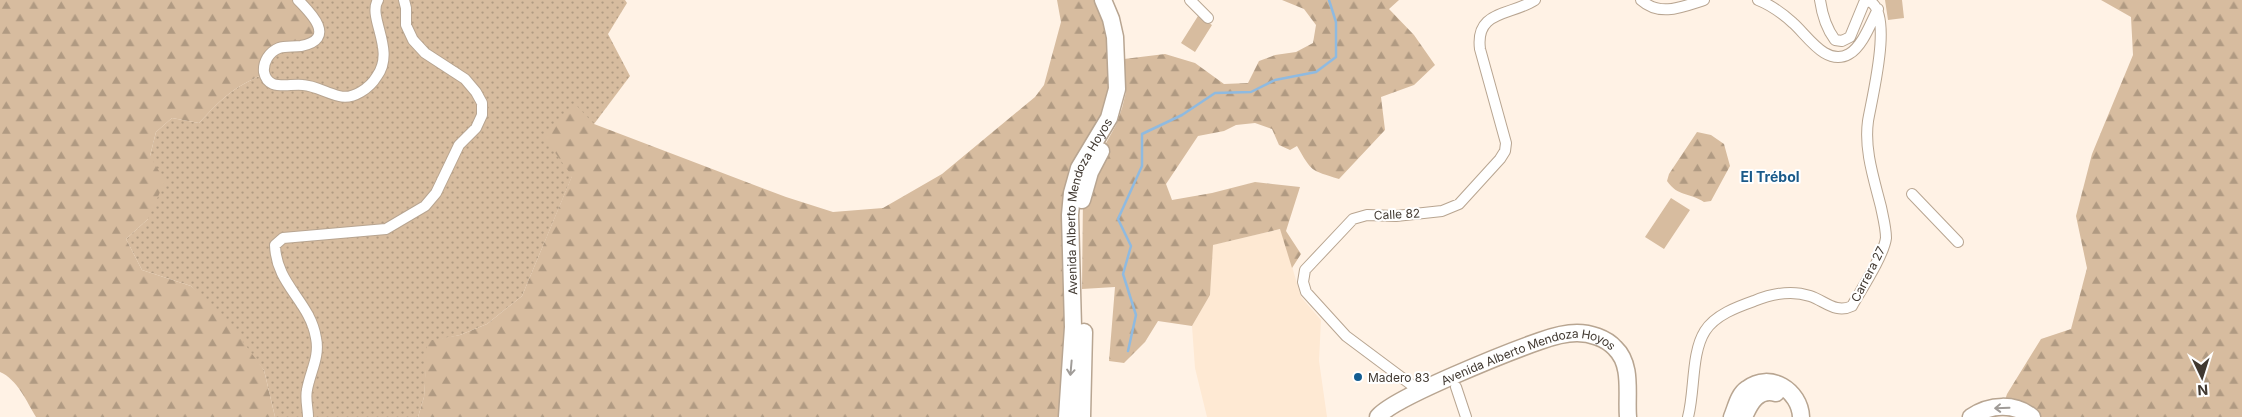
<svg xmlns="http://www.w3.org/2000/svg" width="2242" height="417" viewBox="0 0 2242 417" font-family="Inter,sans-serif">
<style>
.built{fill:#fee9d3}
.grass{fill:url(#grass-dots)}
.forest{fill:url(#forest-firs)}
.garden{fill:#d7bc9f}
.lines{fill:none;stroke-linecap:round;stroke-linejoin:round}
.stream{stroke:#8fbae0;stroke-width:2.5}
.street-casing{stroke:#b8a591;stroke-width:12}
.primary-casing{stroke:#b8a591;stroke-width:19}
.street{stroke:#fff;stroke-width:10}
.primary{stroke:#fff;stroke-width:16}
.oneway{stroke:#a09c98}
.poi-dot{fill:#145d91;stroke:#fff;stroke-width:2}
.labels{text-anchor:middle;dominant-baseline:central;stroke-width:4;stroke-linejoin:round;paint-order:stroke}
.street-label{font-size:12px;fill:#403830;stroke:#fff}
.poi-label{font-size:12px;fill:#403830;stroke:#fff;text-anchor:start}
.neighbourhood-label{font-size:14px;font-weight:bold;fill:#1a5a89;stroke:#fff}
</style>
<defs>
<pattern id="grass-dots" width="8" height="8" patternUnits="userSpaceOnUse" patternTransform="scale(1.25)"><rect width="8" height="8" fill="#d7bc9f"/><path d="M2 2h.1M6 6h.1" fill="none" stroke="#b09a82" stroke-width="1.8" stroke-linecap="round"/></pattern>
<pattern id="forest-firs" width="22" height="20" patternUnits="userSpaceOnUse" patternTransform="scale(1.25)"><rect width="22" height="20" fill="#d7bc9f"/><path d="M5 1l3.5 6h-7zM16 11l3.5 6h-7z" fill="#b09a82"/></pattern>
</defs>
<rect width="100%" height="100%" fill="#fff2e5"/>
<path class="built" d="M1281,229L1301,297L1321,320L1319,361L1327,417H1207L1195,368L1192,326L1210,295L1212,245Z"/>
<path class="grass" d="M298,0H625L627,3L608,34L630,76L594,124L522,296L487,324L460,335L428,342L424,397L418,417H275L264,370L191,286L142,270L126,239L148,219L150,156L156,132L172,118L199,123C222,98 232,88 264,74Z"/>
<path class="forest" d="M0,0H298L319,35L269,54L264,74C232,88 222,98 199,123L172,118L156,132L150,156L165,181L148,219L126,239L142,270L191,286L224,316L264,370L275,417H36C27,402 17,379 0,372Z
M1057,0H1103L1117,89L1070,215L1063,257L1067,417H418L424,397L427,341L460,335L487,324L522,296L572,176L543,136L575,104L594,124L786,197L833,212L883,208L942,174L1035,97L1044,85L1061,22Z
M1282,0H1399L1389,9L1414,35L1435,65L1414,85L1381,97L1385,130L1339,179C1310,170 1312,172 1297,146L1290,150L1279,145L1272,129L1255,123L1236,125L1224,131L1198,136L1166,184L1172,200L1212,193L1255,182L1300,187L1286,231L1301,254L1292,268L1280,229L1213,245L1210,295L1192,326L1158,321L1145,342L1124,363L1109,361L1115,287L1082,289L1083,194L1090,172L1116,125L1122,108L1126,92L1124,59L1165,54L1195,63L1224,84L1248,83L1259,61L1275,55L1296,52L1313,43L1316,25L1304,9Z
M2101,0H2242V417H2032L2003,406L2007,394L2041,339L2071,329L2087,268L2076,216L2092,154L2133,55L2131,17Z
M1697,132L1711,135L1724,144L1730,166L1711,201L1704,202C1689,192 1678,197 1667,181L1669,174Z"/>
<path class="garden" d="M1885,0H1902L1904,18L1888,20Z
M1198,16L1212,25L1195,52L1181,43Z
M1671,198L1690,210L1664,249L1645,237Z"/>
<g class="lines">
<path class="stream" d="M1128,351L1136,315L1123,274L1131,246L1118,219L1142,166V134L1182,115L1215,93L1251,92L1275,80L1316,72L1336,57V22L1329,0"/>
<g class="street-casing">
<path id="street" d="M298,0C311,13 337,39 301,46C294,47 285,46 279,48C269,52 263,62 264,72C265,77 268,82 273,84C282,87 293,84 303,85C316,86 326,93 339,96C353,100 370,88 377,76C396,50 367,17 378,0
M1190,0L1208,18
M1641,0C1660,17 1682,7 1704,0
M1758,0C1771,5 1782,13 1793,23C1807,35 1826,67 1849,54C1863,46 1871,22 1878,9
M1912,194L1958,242
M1456,387L1466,417
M1421,392L1346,336L1306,292L1303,282L1305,270L1353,219L1367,215L1396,216L1442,211L1459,204L1500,159L1505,151L1506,143L1480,49C1475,10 1510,16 1535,0
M308,417C308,409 305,398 307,390C310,372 320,357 316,338C310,301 276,285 275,245L283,238L386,229L425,206L436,193L459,145L476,128L482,115V103L476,92L465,79L425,53L413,40L406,25V8L404,0
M1688,417C1695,391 1691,353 1705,331C1715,315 1737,307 1754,301C1771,294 1792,290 1810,296C1825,301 1836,314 1852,306C1861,290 1884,255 1886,238C1886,228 1883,217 1881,207C1874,179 1864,150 1868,121C1872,97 1894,12 1869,1L1864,3L1850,37L1842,41L1835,40C1826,28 1822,14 1820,0"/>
</g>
<g class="primary-casing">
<g id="primary">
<path d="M1082,200L1090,172L1101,151"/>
<path id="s1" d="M1067,417L1073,327L1070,215L1072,193L1079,168L1109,118L1117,89L1115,37L1111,19L1103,0"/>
<path d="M1082,417L1084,332"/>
<path id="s2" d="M1378,417C1392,398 1511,351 1540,341C1551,337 1565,333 1577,333C1590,333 1606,338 1615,348C1633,365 1626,395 1628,417"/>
<path d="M1732,417C1736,408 1738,395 1747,389C1770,371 1800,391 1801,417"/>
<path d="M1744,417C1750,403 1758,388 1776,393"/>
<path d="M1971,417C1990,404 2015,403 2032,417"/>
</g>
</g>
<use href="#street" class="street"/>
<use href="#primary" class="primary"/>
</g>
<defs><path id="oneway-shaft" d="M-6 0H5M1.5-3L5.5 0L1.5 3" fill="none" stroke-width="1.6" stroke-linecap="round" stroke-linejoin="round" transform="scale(1.25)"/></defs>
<g class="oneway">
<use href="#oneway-shaft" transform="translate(1071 368) rotate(95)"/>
<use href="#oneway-shaft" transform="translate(2002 408) rotate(178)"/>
</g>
<circle class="poi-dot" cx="1358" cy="377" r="5"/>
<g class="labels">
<g class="street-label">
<text stroke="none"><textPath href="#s1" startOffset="215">Avenida Alberto Mendoza Hoyos</textPath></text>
<text transform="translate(1397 214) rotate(-3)">Calle 82</text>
<text transform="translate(1868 274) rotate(-63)">Carrera 27</text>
<text stroke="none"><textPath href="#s2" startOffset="166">Avenida Alberto Mendoza Hoyos</textPath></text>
</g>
<g class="poi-label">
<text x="1368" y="377">Madero 83</text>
</g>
<g class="neighbourhood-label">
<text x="1770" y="176">El Trébol</text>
</g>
</g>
<g transform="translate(2202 377) rotate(176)" stroke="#ffffff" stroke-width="4" paint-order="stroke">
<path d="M0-4L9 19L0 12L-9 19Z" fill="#403830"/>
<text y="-8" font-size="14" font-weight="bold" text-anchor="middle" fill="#403830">N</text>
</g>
</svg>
